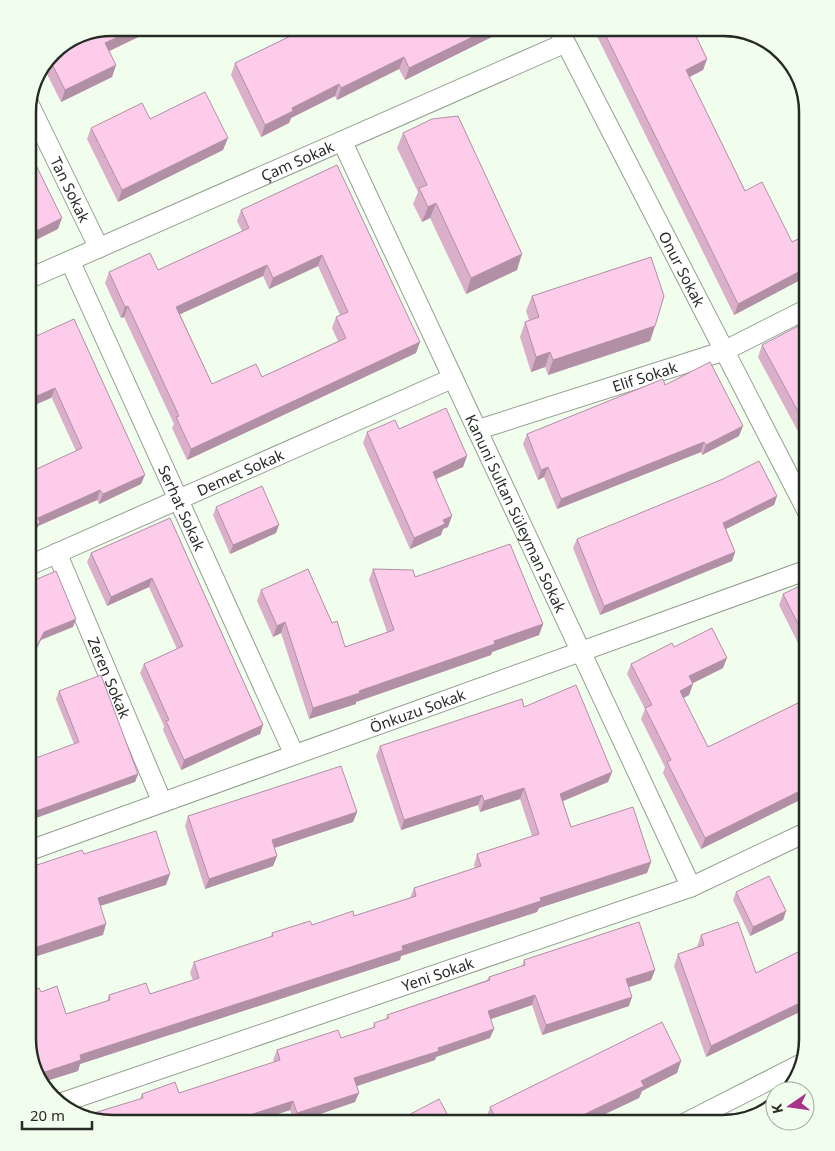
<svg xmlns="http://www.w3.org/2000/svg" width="835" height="1151" viewBox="0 0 835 1151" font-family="'Noto Sans',sans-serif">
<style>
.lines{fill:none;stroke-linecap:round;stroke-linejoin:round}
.street-casing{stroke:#949f91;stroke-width:21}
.street{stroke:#fff;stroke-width:19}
.wall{fill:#daafca;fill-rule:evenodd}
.shaded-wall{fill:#b18fa4}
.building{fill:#fdcceb;stroke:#b18fa4;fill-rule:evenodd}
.labels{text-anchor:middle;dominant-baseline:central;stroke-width:4;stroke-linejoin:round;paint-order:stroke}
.street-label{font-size:15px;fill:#262b25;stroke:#f1fded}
.rim{fill:none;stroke:#262b25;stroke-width:2.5}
</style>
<rect width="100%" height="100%" fill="#f1fded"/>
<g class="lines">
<g class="street-casing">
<g id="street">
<path id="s1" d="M558,28L807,511"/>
<path id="s2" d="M29,104L99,248"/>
<path id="s3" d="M342,141L691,887"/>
<path id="s4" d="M70,261L294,754"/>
<path id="s5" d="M28,279L565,43"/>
<path id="s6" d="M477,430L724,351L807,309"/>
<path id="s7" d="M57,553L162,802"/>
<path id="s8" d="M28,566L453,378"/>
<path id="s9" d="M28,851L807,570"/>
<path id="s10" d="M61,1103L691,887L807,832"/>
<path d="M685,1123L801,1064"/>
</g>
</g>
<use href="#street" class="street"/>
</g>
<path class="wall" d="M112,28H157L109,51L116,65L112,77L61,102L43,66L56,49Z
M301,28H510L405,80L399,69L337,100L335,96L291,118L289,123L261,137L231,75L235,63L302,30Z
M593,28H692L707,59L703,70L689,77L745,191L792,242L808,234V280L805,282L804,278L734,315Z
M781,55L796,70L791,73Z
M150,119L223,150L118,202L87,139L91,128Z
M403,133L517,270L466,294L430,218L422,222L413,204L418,192L397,148Z
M337,165L416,353L187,460L172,428L174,424L124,317L121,318L105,283L109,272L158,270L242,231L237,221L241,210ZM318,266L340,315L336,317L332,328L338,341L262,377L212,384L180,314L263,276L269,289Z
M532,296L655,326L650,341L548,375L545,367L531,372L520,337L525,322L529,320L526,311Z
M808,321V450L758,357L762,345Z
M32,338L141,484L99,504L97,500L38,526L36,532L28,536V473L76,451L29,348Z
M665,385L739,436L702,455L701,452L557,509L544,477L538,480L523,444L527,434Z
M399,429L467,456L463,467L436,479L448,527L443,529L441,535L410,549L363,443L367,432Z
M777,496L774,505L726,529L735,552L732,561L600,615L573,548L577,539Z
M216,507L276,533L230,554L213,515Z
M170,518L263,725L260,734L181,770L163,730L164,726L140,673L144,664L177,649L149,587L107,606L87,562L91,553Z
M373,569L415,577L543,624L539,635L492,652L491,655L356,702V704L309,719L281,633L273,637L257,601L261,590L332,623L345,647L387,632L369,580Z
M808,582V663L779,605L783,594Z
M674,647L723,668L693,683L689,695L683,698L708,747L808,698V796L701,849L663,773L665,767L641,719L645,709L627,674L631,664Z
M59,691L138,774L135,782L74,744L56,699Z
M524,707L612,772L608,782L563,801L571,827L651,862L647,873L539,908L537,912L401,956L400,960L80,1064L78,1071L40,1083L39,1081L28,1038L31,991L41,992L66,1014L107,1001L109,995L150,994L193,980L190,973L194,962L271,937L272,933L354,916L410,898L414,888L475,868L474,865L477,854L532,836L520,799L480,812L478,805L401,830L376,756L380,746Z
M357,812L353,822L274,848L277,856L273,866L205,889L185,826L188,816Z
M736,892L786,911L783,920L750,936L733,900Z
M701,935L756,973L808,947V1008L706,1057L674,966L678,954L697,947Z
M524,960L655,970L651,980L629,987V1006L542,1035L532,1005L491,1019L490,1038L436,1057L435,1060L357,1086L355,1102L294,1123L290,1110L251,1123H107L140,1099L142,1094L179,1093L274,1062L273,1060L277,1050L341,1038L373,1028L374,1023L386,1019L387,1015L487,980L489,977L522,966Z
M681,1061L677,1073L642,1091L639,1098L586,1123H488L486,1119L490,1107Z
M403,1118L452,1123H401Z"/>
<path class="shaded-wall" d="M137,28H157L101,55L105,43Z
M491,28H510L405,80L409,68Z
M404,57L399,69L337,100L341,88Z
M707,59L703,70L682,81L686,70Z
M116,65L112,77L61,102L65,90Z
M793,67L796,70L791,73Z
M339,84L335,96L291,118L289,123L261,137L265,125L292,108Z
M228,138L223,150L118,202L122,190Z
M436,203L430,218L422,222L428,207Z
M62,218L58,229L28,244V235Z
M522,254L517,270L466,294L471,278Z
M322,255L318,266L269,289L273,278Z
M267,265L263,276L172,318L176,307Z
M808,267L804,278L734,315L738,304Z
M128,306L124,317L121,318L125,307Z
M655,326L650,341L548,375L553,360Z
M420,342L416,353L187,460L191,449Z
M550,352L545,367L531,372L536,357Z
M55,388L51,398L28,408V400Z
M743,426L739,436L702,455L706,445Z
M704,442L701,452L557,509L561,499Z
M467,456L463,467L429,482L433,472Z
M548,467L544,477L538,480L541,470Z
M145,475L141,484L99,504L103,494Z
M100,490L97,500L38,526L36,532L28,536V528L38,518Z
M777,496L774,505L720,532L723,523Z
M452,516L448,527L443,529L441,535L410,549L414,538L443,520Z
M279,525L276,533L230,554L233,545Z
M735,552L732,561L600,615L604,606Z
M152,578L149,587L107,606L111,597Z
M76,619L73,627L41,640L28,666V664L44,632Z
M285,622L281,633L273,637L277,626Z
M543,624L539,635L492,652L491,655L356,702V704L309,719L313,708L494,641Z
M727,658L723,668L685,687L689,676Z
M693,684L689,695L676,702L680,691Z
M263,725L260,734L181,770L184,760Z
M612,772L608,782L556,804L560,794Z
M138,774L135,782L28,821V814Z
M808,787V796L701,849L705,838Z
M524,788L520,799L480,812L484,801Z
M482,795L478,805L401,830L404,820Z
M357,812L353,822L268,850L272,840Z
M277,856L273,866L205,889L209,879Z
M651,862L647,873L539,908L537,912L401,956L400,960L80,1064L78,1071L40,1083L39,1081L38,1077L39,1074L80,1055L402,946L540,898Z
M170,874L166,885L94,908L98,898Z
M786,911L783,920L750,936L753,927Z
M106,924L103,935L28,959V950Z
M655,970L651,980L623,989L626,979Z
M535,995L532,1005L485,1021L488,1011Z
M632,997L629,1006L542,1035L546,1025Z
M808,999V1008L706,1057L711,1046Z
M494,1029L490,1038L436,1057L435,1060L351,1088L354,1078Z
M681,1061L677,1073L642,1091L639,1098L586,1123H566L641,1081Z
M359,1093L355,1102L294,1123L297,1113Z
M293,1101L290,1110L251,1123H225Z"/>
<path class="building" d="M112,28H137L105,43L116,65L65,90L49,58L56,49Z
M307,28H491L409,68L404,57L341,88L339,84L292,108L293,111L265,125L235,63Z
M602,28H692L707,59L686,70L745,191L762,182L792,242L808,234V267L738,304Z
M205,92L228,138L122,190L91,128L142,103L150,119Z
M458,116L522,254L471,278L436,203L428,207L419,188L427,185L403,133L432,119Z
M28,149L62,218L28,235Z
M337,165L420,342L191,449L176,417L179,416L128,306L125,307L109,272L150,253L158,270L249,228L241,210ZM322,255L348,312L336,317L346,338L262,377L256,364L212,384L176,307L267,265L273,278Z
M651,257L664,296L655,326L553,360L550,352L536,357L525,322L539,317L532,296Z
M74,319L145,475L103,494L100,490L38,518L40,523L28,528V473L82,448L55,388L28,400V350L36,346L32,338Z
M808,321V430L762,345Z
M710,362L743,426L706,445L704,442L561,499L548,467L541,470L527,434L663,379L665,385Z
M446,408L467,456L433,472L452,516L443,520L445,524L414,538L367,432L395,420L399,429Z
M759,461L777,496L723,523L735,552L604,606L577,539L723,479Z
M262,486L279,525L233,545L216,507Z
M170,518L263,725L184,760L166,721L169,720L144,664L183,646L152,578L111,597L91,553Z
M510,544L543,624L494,641L495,644L359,691L360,693L313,708L285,622L277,626L261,590L308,569L332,623L337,621L345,647L394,630L373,569L413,570L415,577Z
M56,571L76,619L44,632L28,664V583Z
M808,582V644L783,594Z
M712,628L727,658L689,676L693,684L680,691L708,747L808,698V787L705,838L667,762L671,760L645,708L652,705L631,664L672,643L674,647Z
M101,675L138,774L28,814V761L79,742L59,691Z
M576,685L612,772L560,794L571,827L633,807L651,862L540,898L541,901L402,946L403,950L80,1055L81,1060L39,1074L28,1038V980L31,991L39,988L41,992L57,986L66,1014L110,1000L109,995L146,983L150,994L199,978L194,962L273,936L272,933L310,921L312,925L353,911L354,916L416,896L414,888L481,866L477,854L539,834L524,788L484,801L482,795L404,820L380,746L522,699L524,707Z
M341,766L357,812L272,840L277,856L209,879L188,816Z
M156,831L170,874L98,898L106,924L28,950V868L82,850L84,854Z
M769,876L786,911L753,927L736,892Z
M639,922L655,970L626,979L632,997L546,1025L535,995L488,1011L494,1029L438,1048L439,1051L354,1078L359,1093L297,1113L293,1101L225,1123H107L84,1116L143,1098L142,1094L175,1082L179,1093L280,1060L277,1050L338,1030L341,1038L375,1027L374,1023L389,1018L387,1015L490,980L489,977L525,965L524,960Z
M738,922L756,973L808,947V999L711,1046L678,954L704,945L701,935Z
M662,1022L681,1061L641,1081L644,1086L566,1123H498L490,1107Z
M439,1099L452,1123H405L403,1118Z"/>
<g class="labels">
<g class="street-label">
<text stroke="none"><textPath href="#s5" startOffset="294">Çam Sokak</textPath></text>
<text stroke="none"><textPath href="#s2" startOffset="95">Tan Sokak</textPath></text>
<text stroke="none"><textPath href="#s1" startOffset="271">Onur Sokak</textPath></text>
<text stroke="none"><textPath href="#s6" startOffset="176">Elif Sokak</textPath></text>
<text stroke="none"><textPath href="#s8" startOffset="232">Demet Sokak</textPath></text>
<text stroke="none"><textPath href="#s4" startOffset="271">Serhat Sokak</textPath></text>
<text stroke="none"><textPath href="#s3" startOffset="411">Kanuni Sultan Süleyman Sokak</textPath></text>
<text stroke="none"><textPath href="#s7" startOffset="135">Zeren Sokak</textPath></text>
<text stroke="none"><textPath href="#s9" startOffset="414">Önkuzu Sokak</textPath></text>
<text stroke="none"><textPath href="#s10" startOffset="398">Yeni Sokak</textPath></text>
</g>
</g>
<path d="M0 0H835V1151H0ZM112 36H723A76 76 0 0 1 799 112V1039A76 76 0 0 1 723 1115H112A76 76 0 0 1 36 1039V112A76 76 0 0 1 112 36Z" fill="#f1fded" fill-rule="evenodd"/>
<path class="rim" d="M112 36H723A76 76 0 0 1 799 112V1039A76 76 0 0 1 723 1115H112A76 76 0 0 1 36 1039V112A76 76 0 0 1 112 36Z"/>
<g transform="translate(790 1106) rotate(257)"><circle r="24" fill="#f1fded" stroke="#a0a99d"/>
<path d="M0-4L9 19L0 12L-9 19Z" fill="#a9328a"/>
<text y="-8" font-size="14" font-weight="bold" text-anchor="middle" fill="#262b25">K</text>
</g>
<path d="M22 1121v8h70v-8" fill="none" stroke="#262b25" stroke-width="2.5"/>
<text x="30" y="1121" font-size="15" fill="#262b25" stroke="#f1fded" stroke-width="4" paint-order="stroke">20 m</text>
</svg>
